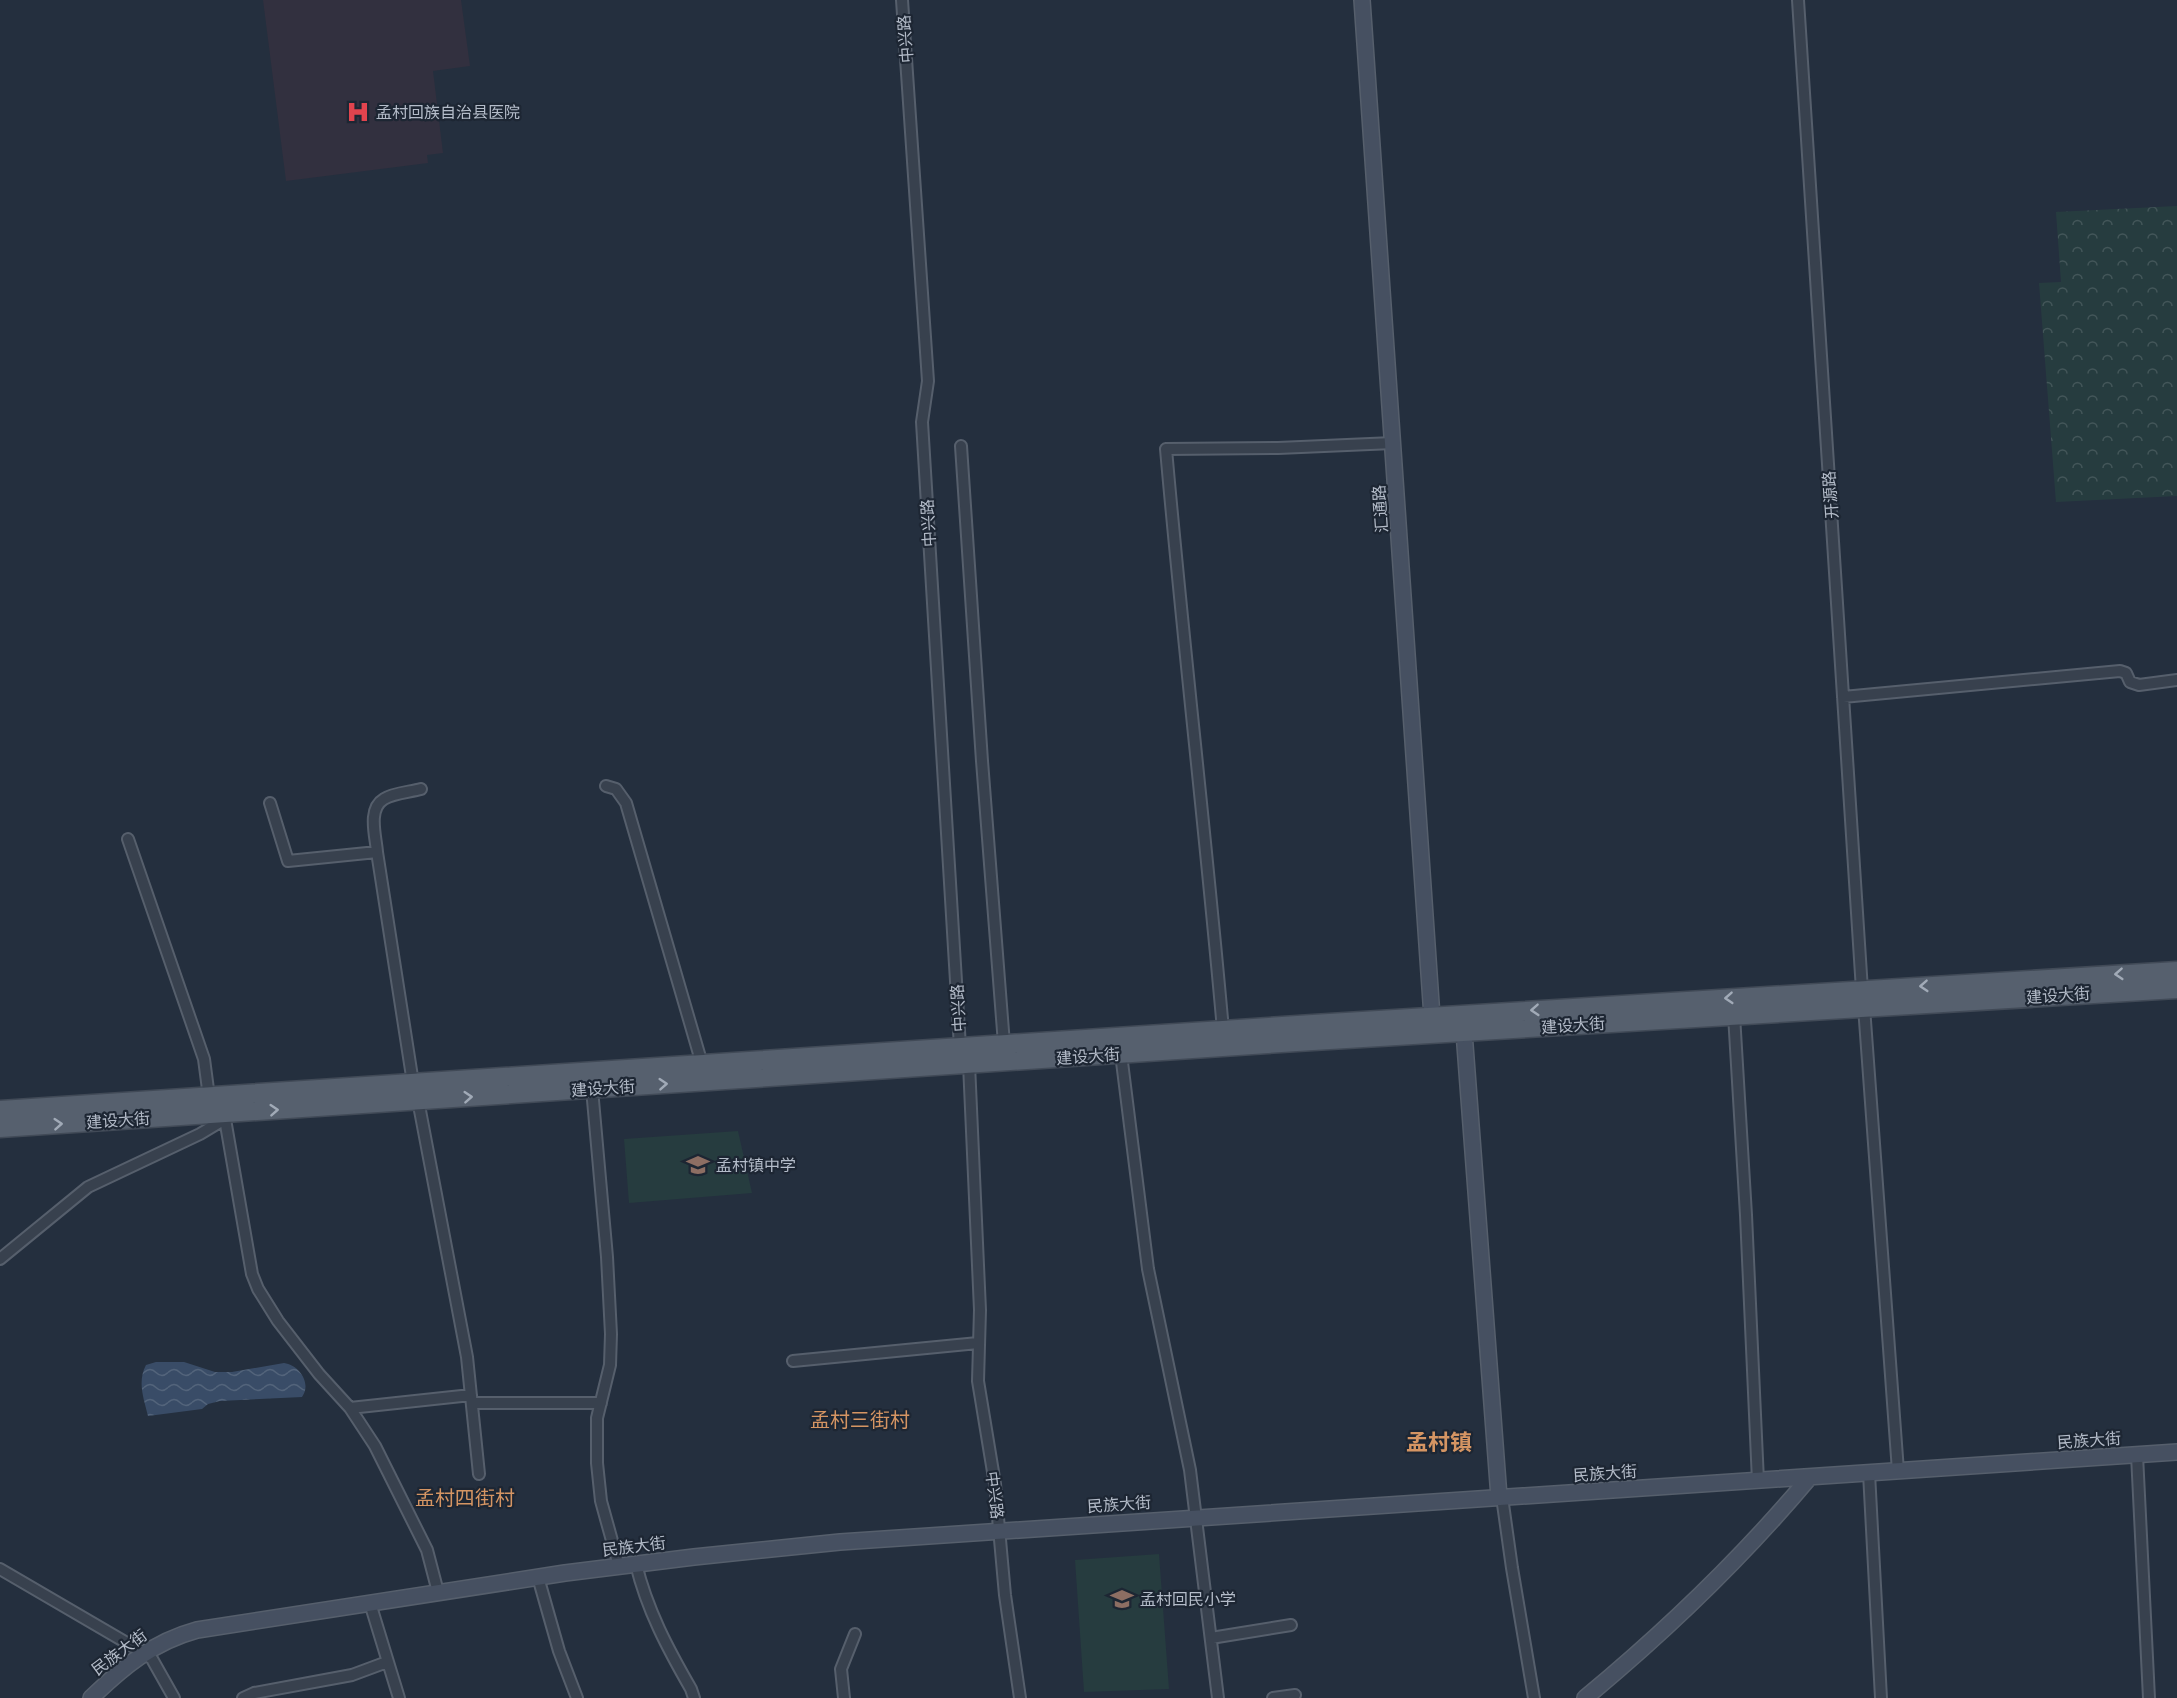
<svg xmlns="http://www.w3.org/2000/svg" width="2177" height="1698" viewBox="0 0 2177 1698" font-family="'Golos Text','Noto Sans SC',sans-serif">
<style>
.medical{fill:#32303f}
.park{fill:url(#park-crowns)}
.pitch{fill:#263c3f}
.water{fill:url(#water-waves)}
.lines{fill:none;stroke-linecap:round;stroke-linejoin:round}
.street-casing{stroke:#565f6c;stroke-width:14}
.secondary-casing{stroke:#565f6c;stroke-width:18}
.primary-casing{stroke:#414a57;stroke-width:21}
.street{stroke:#38414e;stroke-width:10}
.secondary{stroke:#465061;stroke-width:15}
.primary{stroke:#56606e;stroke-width:18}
.oneway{stroke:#a1aab7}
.labels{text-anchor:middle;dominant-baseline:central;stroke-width:4.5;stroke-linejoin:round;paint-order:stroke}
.street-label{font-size:16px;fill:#b4bcc9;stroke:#1d2633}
.poi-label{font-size:16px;fill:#b4bcc9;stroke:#1d2633;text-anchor:start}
.quarter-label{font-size:20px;fill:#d59563;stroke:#1d2633}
.district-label{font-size:22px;font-weight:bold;fill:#d59563;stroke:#1d2633}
</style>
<defs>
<pattern id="park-crowns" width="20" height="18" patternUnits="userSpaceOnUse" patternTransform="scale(1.5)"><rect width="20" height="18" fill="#263c3f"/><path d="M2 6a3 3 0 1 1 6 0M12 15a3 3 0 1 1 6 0" fill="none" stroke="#435659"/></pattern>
<pattern id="water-waves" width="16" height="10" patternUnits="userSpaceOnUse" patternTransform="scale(1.5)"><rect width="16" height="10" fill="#394c67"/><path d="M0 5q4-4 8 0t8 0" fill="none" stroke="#53647b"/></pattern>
</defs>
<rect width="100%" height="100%" fill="#242f3e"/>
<path class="medical" d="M263,0H461L470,66L433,71L443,153L427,155L428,163L286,181Z"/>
<path class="park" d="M2177,206V496L2056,502L2039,283L2061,282L2056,212Z"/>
<path class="pitch" d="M738,1131L752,1193L629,1203L624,1139Z
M1159,1554L1169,1689L1084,1692L1075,1560Z"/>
<path class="water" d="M156,1362H184L215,1372H232L284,1363C299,1365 312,1383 302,1397L220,1401L208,1404L202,1409L148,1416C144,1399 137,1382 146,1365Z"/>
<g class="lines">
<g class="street-casing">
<path id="street" d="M902,0L928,381L922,422L960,1047
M1798,0L1862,990
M961,446L982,761L1004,1044
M1843,697L2120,671L2126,673L2130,682L2139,685L2177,680
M606,786L616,789L626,803L702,1064
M270,803L288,861L377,852L413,1083
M128,839L204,1059L209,1097
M377,852C376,837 367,809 384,799C393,793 410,792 421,789
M1864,1007L1898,1471
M1734,1015L1746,1215L1758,1481
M1223,1030C1206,836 1183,643 1166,449L1278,448L1393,443
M1121,1054L1148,1269L1190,1470L1218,1698
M969,1064L980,1310L978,1381L995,1484L1005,1595L1020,1698
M592,1089L607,1257L611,1334L610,1365L597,1418V1463L601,1501L619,1566
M418,1100L467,1357L479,1474
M225,1119L252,1274L258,1289L278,1321L319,1374L350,1408L375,1446L427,1550L438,1592
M0,1259L88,1187L200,1134L230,1116
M793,1361L978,1343
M472,1403H601
M350,1408L471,1395
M2137,1455L2149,1698
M1869,1473L1881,1698
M1502,1497L1512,1568L1534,1698
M636,1564C647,1610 668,1649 691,1689L694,1698
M0,1569L144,1653L152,1659L174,1698
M538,1577L559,1651L577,1698
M370,1603L399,1698
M1211,1638L1291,1625
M243,1698L254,1693L352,1675L387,1662
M844,1698L841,1669L855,1634
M1273,1698L1295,1695"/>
</g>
<g class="secondary-casing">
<path id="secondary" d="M1362,0L1432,1017
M1464,1032L1499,1497
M91,1698C123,1667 153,1642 197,1630L565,1573L694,1557L840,1542L2177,1452
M1585,1698C1666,1631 1742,1558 1810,1477"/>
</g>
<g class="primary-casing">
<path id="primary" d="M0,1110L1313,1024L2177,971
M0,1128L1313,1041L2177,989"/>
</g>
<use href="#street" class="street"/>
<use href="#secondary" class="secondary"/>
<use href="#primary" class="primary"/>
</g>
<defs><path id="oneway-chevron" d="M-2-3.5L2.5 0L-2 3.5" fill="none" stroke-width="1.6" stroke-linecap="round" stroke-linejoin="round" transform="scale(1.5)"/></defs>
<g class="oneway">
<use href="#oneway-chevron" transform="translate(2119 974) rotate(176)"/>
<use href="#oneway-chevron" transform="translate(1924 986) rotate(176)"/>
<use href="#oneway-chevron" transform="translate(1729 998) rotate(176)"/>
<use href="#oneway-chevron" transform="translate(1535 1010) rotate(176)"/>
<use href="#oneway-chevron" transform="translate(663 1084) rotate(-4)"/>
<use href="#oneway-chevron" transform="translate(468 1097) rotate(-4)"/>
<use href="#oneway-chevron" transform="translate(274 1110) rotate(-4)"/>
<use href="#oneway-chevron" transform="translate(58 1124) rotate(-4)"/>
</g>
<defs>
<g id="hospital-bare" transform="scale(1.8)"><path d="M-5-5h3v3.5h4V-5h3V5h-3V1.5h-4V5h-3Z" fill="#e0444e" stroke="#1d2633" stroke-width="2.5" paint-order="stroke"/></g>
<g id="school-bare" transform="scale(1.8)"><path d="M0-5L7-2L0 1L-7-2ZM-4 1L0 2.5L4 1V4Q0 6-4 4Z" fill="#8d6e63" stroke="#1d2633" stroke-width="2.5" paint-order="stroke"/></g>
</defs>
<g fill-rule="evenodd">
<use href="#hospital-bare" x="358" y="112"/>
<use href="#school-bare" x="698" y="1165"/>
<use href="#school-bare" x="1122" y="1599"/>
</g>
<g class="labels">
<g class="street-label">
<text transform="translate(905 39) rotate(-94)">中兴路</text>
<text transform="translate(1830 495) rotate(-94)">开源路</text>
<text transform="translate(1380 509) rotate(-94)">汇通路</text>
<text transform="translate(928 523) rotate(-93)">中兴路</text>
<text transform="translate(2058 995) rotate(-4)">建设大街</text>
<text transform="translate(958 1008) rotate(-93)">中兴路</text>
<text transform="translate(1573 1025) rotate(-4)">建设大街</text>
<text transform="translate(1088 1056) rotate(-4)">建设大街</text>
<text transform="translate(603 1088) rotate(-4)">建设大街</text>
<text transform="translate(118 1120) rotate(-4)">建设大街</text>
<text transform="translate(2089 1440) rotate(-4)">民族大街</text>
<text transform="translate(1605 1473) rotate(-4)">民族大街</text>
<text transform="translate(995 1495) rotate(83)">中兴路</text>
<text transform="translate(1119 1504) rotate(-4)">民族大街</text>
<text transform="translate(634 1546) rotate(-7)">民族大街</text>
<text transform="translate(119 1652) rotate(-37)">民族大街</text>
</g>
<g class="poi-label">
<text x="376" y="112">孟村回族自治县医院</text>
<text x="716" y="1165">孟村镇中学</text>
<text x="1140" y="1599">孟村回民小学</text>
</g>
<g class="quarter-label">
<text x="860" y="1419">孟村三街村</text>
<text x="465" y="1497">孟村四街村</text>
</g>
<g class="district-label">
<text x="1439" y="1441">孟村镇</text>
</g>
</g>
</svg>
